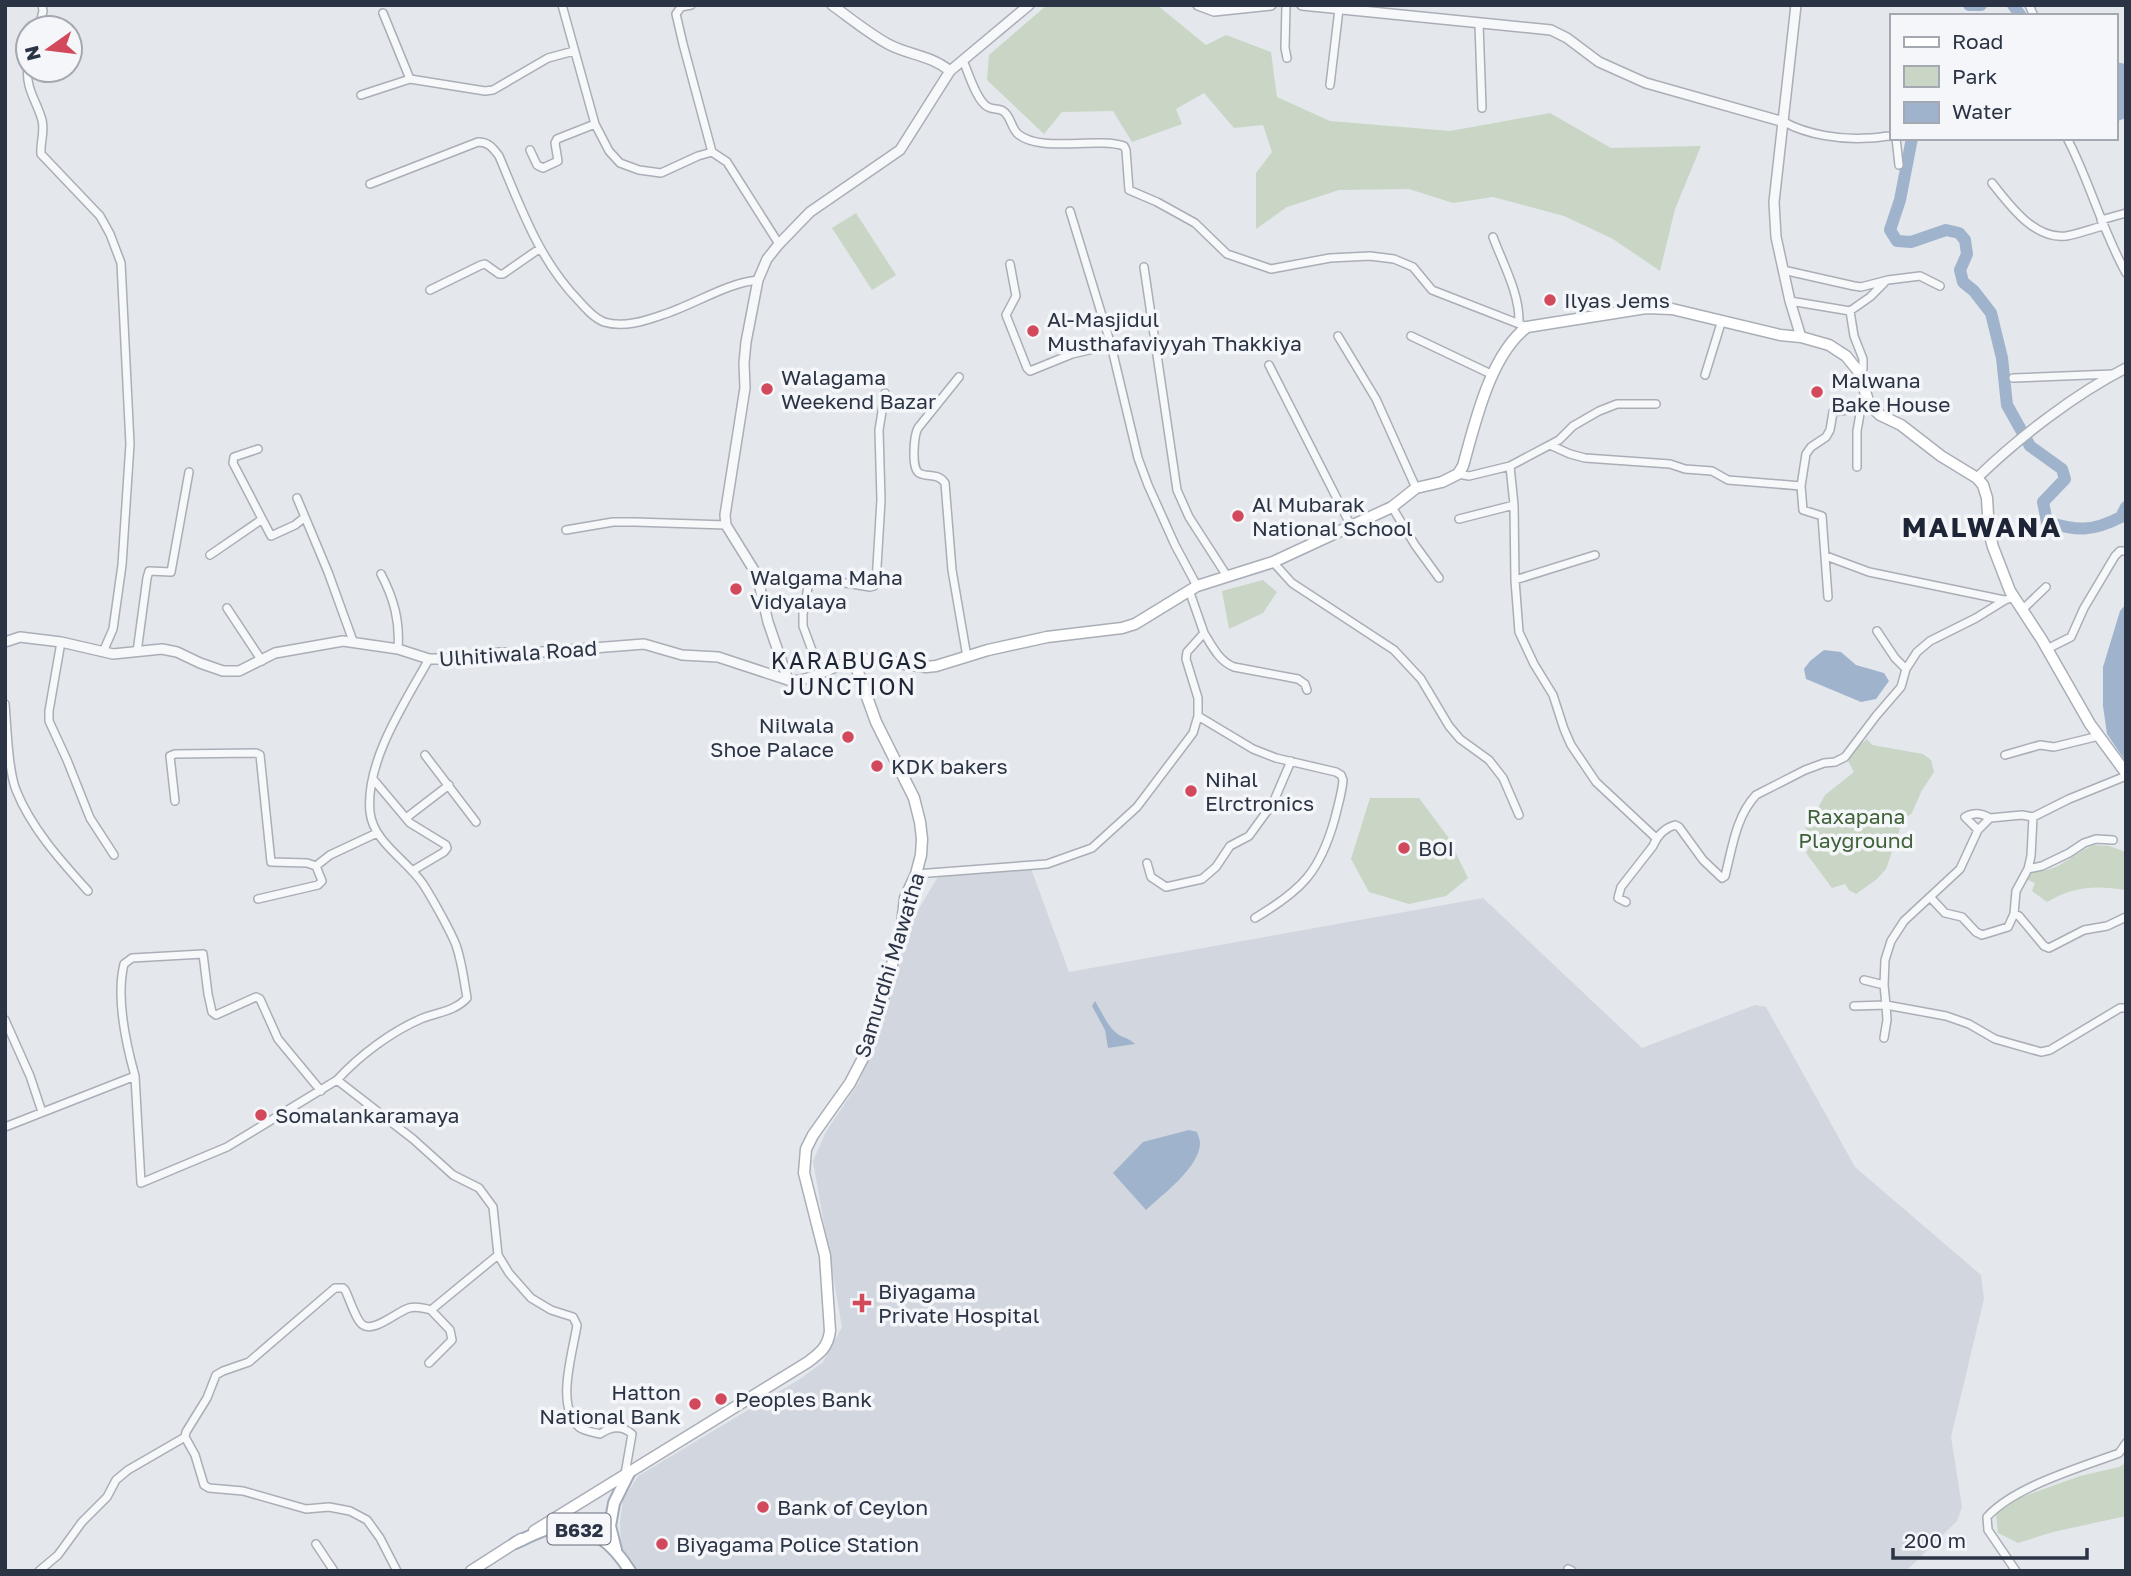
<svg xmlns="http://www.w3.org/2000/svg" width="2131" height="1576" viewBox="0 0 2131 1576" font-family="'Golos Text',sans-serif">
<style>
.built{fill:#d2d6de}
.green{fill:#c9d6c5}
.water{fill:#9fb4cc}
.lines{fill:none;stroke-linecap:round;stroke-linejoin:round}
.river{stroke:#9fb4cc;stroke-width:12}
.minor-casing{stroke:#a9aeb7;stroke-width:10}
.tertiary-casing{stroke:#a9aeb7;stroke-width:12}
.secondary-casing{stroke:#a9aeb7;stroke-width:13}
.primary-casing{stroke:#a3abb8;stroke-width:14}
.minor{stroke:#f7f8fa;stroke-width:7}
.tertiary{stroke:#f7f8fa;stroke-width:9}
.secondary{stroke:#fff;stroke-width:10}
.primary{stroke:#fff;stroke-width:10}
.poi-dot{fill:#d1495b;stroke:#f4f6f9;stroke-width:2.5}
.labels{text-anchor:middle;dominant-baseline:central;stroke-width:7;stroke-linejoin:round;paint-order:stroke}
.shield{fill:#f4f6f9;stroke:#676e7b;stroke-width:2}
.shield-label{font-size:19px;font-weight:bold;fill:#2b3445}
.poi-label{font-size:21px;fill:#2b3445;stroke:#f4f6f9;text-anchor:start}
.street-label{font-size:21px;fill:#2b3445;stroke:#f4f6f9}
.park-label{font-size:21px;fill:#3f6138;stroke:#f4f6f9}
.neighbourhood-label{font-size:23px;letter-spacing:2px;fill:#1d2536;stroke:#f4f6f9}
.district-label{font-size:28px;font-weight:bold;letter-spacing:2px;fill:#1d2536;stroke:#f4f6f9}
</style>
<rect width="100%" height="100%" fill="#e4e7ec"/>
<path class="built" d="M1030,866L1069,972L1483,898L1642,1048L1755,1005L1766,1007L1855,1167L1981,1275L1984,1299L1951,1437L1962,1507L1957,1521L1906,1571H636L621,1547L620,1523L623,1500L638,1476L800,1379L823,1362L842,1327L813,1161L826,1132L859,1082L889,1002L912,920L939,875Z"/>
<path class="green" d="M1047,5H1157L1206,45L1226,35L1271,52L1277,97L1330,121L1450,131L1550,113L1611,148L1701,146L1675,209L1660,271L1613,239L1564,216L1493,197L1453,203L1409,189L1339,190L1287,207L1256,229V173L1272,152L1263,125L1234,128L1204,93L1176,109L1182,124L1132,142L1113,111L1062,112L1044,134L987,80L989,55Z
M856,213L896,275L872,290L832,228Z
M1263,580L1277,592L1263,613L1229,629L1222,591Z
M1867,739L1872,745L1923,754L1931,760L1934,772L1921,792L1912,813L1903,820L1886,869L1877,879L1856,894L1849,890L1845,884L1832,888L1806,853L1814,838L1805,827L1812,819L1825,795L1854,772L1848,761L1857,747Z
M1370,798H1419L1448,837L1468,878L1446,896L1409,904L1369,892L1351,859Z
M2094,845L2109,846L2126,852L2125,890C2095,885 2073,887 2047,902L2032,891L2035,883L2026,879L2031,871C2058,874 2071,854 2094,845Z
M2126,1463V1516L2053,1532L2018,1543L1998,1533L1996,1514L2019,1498L2080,1476L2119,1467Z"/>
<path class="water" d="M2115,62L2126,64V118L2115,122Z
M2126,604V762L2107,734L2103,706V667L2120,611Z
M1824,650L1841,652L1856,665L1884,673L1889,681L1876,699L1861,702L1806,679L1804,669L1810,661Z
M1095,1001C1102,1012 1108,1028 1119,1035C1125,1038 1130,1039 1135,1044L1108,1048L1105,1030L1092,1006Z
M1189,1130L1197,1132C1198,1136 1200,1139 1200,1143C1200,1167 1162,1195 1146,1210L1113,1173L1143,1142Z"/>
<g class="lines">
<path class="river" d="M1969,5H1981
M2013,5L2021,16
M1912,138L1900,200L1890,230L1897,241L1911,242L1946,230L1959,233L1965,240L1967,254L1960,270L1963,282L1974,291L1991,313L2002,358L2007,405L2030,446L2062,469L2065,479L2043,502L2047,522C2077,531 2092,532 2121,517L2126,507"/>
<g class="minor-casing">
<path id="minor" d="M562,5L595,124L609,151L620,163L639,170L661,173L698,156L712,152L727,162L779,244
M691,5L681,7L676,14L683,44L712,152
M1286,5L1285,48L1287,58
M2029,5L2034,16
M383,13L410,79
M1479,24L1482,108
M39,28L43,11L42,5
M963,60C968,72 977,102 988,107C993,110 999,108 1003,111C1011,116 1011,128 1018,134C1040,153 1096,137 1124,146L1126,150L1129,190L1157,202L1195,223L1227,254L1271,269L1330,258L1370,256L1394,259L1413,267L1432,290L1527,327
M28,65C25,89 36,99 42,120C45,132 40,142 41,154L100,216L110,234L121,263L130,444L122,565L113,629L103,652
M1330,85L1339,9
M361,95L410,79L485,91L493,90L548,58L574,51
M1784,122C1808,135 1841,140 1869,138C1877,138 1884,136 1891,136
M1896,138L1899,165
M2067,138C2090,182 2102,230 2126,273
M530,150L537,165L543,168L558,161L555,143L557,139L595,124
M1992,183C2009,204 2034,240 2066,236C2078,234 2091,229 2103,226
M370,184L478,142C489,142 493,148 499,156C521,208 539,260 579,301C586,309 594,318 604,322C623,328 645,321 662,315C694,305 726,283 758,280
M1070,211L1111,345L1138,458L1148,485L1175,545L1197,586
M2101,220L2126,213
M1493,237C1503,264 1520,294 1519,323
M1010,264L1016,296L1006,315L1027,368L1030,371L1035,369L1072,354L1111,345
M1144,267L1177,490L1189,517L1227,576
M1783,270L1854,286L1861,287L1888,280L1920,276L1940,286
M430,290L481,265L485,264L499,274H503L539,249
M1790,301L1850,311L1870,297L1884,283
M1850,311L1854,336L1863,359V369L1859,372
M1338,336L1376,399L1416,488
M1411,336L1493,375
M1269,365L1351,526
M1705,375L1722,320
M959,377L918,428C914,435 911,468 919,473C928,478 937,472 945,483L952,570L967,657
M2013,378L2113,374
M1550,445L1570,454L1585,458L1670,464L1685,469L1712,471L1728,480L1801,486L1806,454L1811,447L1826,437L1830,430L1833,412L1861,408L1869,404
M258,449L234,457L233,463L271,536L295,525L305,517
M1510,466L1514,505L1515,580L1519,632L1534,664L1553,695L1564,729L1571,745L1596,782L1656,838
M1857,467V431L1861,408
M1458,474L1469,476L1510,466L1559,440L1573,426L1599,411L1617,404H1656
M1801,486L1803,510L1822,516L1828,597
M297,498L328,572L353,641
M1392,507L1415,545L1439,578
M1459,519L1514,505
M566,530L613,522H635L726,525
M210,555L261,520
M1826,556L1869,572L2004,600
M1273,562L1292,583L1394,650L1421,679L1449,726L1460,739L1489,760L1503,778L1519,815
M381,574C394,599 400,621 398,649
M1515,580L1595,555
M227,608L262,661
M2023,609L2046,587
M1877,631L1895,658L1906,669
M1204,633C1212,646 1219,661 1234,667L1298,679L1305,684L1307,690
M61,642L49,711V721L67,760L90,818L114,855
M2047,649L2071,637L2084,608L2115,556L2120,551H2126
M137,652L147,578L149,571L171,572L189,472
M429,659C406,701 365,761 370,812C373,842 407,860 423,884C432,898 450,930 456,945C462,962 464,981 467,998C455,1011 439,1012 423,1018C392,1031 360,1055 337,1080L413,1139L453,1175L479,1188L493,1207L498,1255L509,1273L531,1298L551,1310L573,1317L577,1325C573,1352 555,1406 579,1427C584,1431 593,1432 600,1434C610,1427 622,1425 632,1434L625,1474
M820,672L803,626V614L809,582L815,578L870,587L874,586L876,583L881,500L879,430L885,393
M5,704C7,727 8,769 16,790C31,828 61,861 88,891
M1198,716L1253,749L1276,758L1336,772L1341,775L1343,780C1342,793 1338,805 1335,818C1320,872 1302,890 1255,918
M425,755L476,822
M2005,755L2040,745L2054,747L2099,736
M2126,776L2069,799L2033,817L2022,815L1990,818L1978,830L1960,869L1904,921L1891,941L1885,960L1884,985L1886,1005L1946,1016L1969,1024L1995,1039L2041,1052L2050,1050L2120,1008H2126
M373,779L410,823L446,845L447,848L444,852L412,871
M175,801L170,756L175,754L256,753L260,755L271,862L307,863L316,866L322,881L318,885L258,899
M406,818L449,785
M1978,830L1965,817C1974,812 1981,813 1990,818
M1147,863L1151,877L1166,887L1202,879L1216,867L1230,846L1249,836L1273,803L1291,761
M316,866L330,855L377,833
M2028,869L2042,866L2069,853L2084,843L2096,839L2113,840
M916,874L1047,864L1092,848L1137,807L1193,733L1198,716V698L1186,659L1187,652L1204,633L1189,590
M1931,898L1945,913L1962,917L1976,932L1982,935L2008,927L2014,914L2016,891L2028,869L2031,856L2033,817
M1626,902L1618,898L1621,887L1653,846C1657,836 1665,828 1675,825L1679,827L1703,860L1722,878L1725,876C1732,849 1736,816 1756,795L1805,770L1824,763L1835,762L1845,757L1876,716L1901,687L1906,669L1917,652L1930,641L1976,618L2005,600L2015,597
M2014,914L2019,916L2044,946L2049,948L2084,930L2107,926L2126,917
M1864,980L1884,985
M1854,1006L1886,1005L1887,1020L1884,1038
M5,1020L30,1076L42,1112
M135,1076C126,1044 116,997 124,964L132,958L203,954L208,994L212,1012L216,1015L256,997L260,999L278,1039L321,1091
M5,1127L135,1076L141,1183L227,1147L337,1080
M429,1363L452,1340L450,1330L431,1310
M316,1544L334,1571
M39,1571L58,1555L82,1522L107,1497L116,1480L128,1470L185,1437
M397,1571L380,1538L367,1520L350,1511L329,1507L306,1509L243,1491L209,1488L204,1485L195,1455L185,1437L186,1432L207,1398L216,1375L223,1371L249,1362L335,1288H343L345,1290C349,1297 356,1321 363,1325C374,1333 398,1311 409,1308C416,1306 424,1308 431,1310L498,1255
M1568,1571V1569L1572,1571
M2016,1571L1988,1530L1987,1517C2015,1486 2080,1468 2119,1453L2126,1443"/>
</g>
<g class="tertiary-casing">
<path id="tertiary" d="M832,5C850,18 868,33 888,44C908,55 931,55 950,71
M1198,5L1214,11L1271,5
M1302,5L1551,30L1567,38L1599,62L1646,83L1784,122
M1796,5L1774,202L1776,237L1790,301L1801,337
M1977,478C2018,438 2075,394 2126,368
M5,642L20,637L61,642L113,654L162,649L177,652L200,663L223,671H239L275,653L343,641L398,649L429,659H457L500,653H529L644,644L682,655L718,657L788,680
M854,661C832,665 808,684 788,680L768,622L757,575L726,525L725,515L745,388L744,363L746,342L758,280L767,259L779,244L810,212L900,150L950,71L1029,5"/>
</g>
<g class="secondary-casing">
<path id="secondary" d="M534,1531L808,1362C820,1353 828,1347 830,1331L825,1256L804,1173L806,1149L813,1135L850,1083L863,1058L885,993L902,924L905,898L916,874L921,855L922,839L920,822L914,798L876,722L854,661L871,659L926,667L936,666L988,650L1047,637L1122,628L1135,624L1197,586L1273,562L1392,507L1416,488L1442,482L1458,474L1463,466C1475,423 1490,355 1527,327L1646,308L1672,309L1780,335L1801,337L1829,345L1846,356L1859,372L1869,404L1880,415L1901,425L1941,456L1977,478L1983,485L1987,498L1989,532L1993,547L2010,591L2042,640L2090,724L2126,773
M471,1571L521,1539"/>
</g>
<g class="primary-casing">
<path id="primary" d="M515,1543C527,1538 544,1528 557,1527C591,1524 613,1544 630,1571
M616,1550L610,1526L614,1503L630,1471"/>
</g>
<use href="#minor" class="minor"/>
<use href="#tertiary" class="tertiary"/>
<use href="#secondary" class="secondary"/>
<use href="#primary" class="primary"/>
</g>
<g class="poi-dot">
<circle cx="1550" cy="300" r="7"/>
<circle cx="1033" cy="331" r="7"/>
<circle cx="767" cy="389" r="7"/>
<circle cx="1817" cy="392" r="7"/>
<circle cx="1238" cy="516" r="7"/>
<circle cx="736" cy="589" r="7"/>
<circle cx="848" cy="737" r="7"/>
<circle cx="877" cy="766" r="7"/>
<circle cx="1191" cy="791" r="7"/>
<circle cx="1404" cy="848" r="7"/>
<circle cx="261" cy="1115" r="7"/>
<path d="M858.5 1292.5h7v7h7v7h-7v7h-7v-7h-7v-7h7z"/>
<circle cx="721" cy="1399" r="7"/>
<circle cx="695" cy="1404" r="7"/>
<circle cx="763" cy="1507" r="7"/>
<circle cx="662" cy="1544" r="7"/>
</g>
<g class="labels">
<rect class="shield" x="547.5" y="1513.5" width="63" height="31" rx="5"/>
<g class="shield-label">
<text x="579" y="1529">B632</text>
</g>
<g class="poi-label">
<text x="1564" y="300">Ilyas Jems</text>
<text x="1047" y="319">Al-Masjidul<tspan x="1047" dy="24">Musthafaviyyah Thakkiya</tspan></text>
<text x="781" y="377">Walagama<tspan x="781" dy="24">Weekend Bazar</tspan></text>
<text x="1831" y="380">Malwana<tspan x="1831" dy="24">Bake House</tspan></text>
<text x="1252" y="504">Al Mubarak<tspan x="1252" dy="24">National School</tspan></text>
<text x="750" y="577">Walgama Maha<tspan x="750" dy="24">Vidyalaya</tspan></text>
<text x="834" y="725" text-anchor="end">Nilwala<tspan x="834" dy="24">Shoe Palace</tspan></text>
<text x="891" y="766">KDK bakers</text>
<text x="1205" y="779">Nihal<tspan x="1205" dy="24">Elrctronics</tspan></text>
<text x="1418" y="848">BOI</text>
<text x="275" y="1115">Somalankaramaya</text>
<text x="878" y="1291">Biyagama<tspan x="878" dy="24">Private Hospital</tspan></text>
<text x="681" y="1392" text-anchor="end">Hatton<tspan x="681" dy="24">National Bank</tspan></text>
<text x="735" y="1399">Peoples Bank</text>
<text x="777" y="1507">Bank of Ceylon</text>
<text x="676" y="1544">Biyagama Police Station</text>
</g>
<g class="street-label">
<text transform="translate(518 653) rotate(-4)">Ulhitiwala Road</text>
<text transform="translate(889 965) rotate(-73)">Samurdhi Mawatha</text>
</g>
<g class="park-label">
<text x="1856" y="816">Raxapana<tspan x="1856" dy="24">Playground</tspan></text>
</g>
<g class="neighbourhood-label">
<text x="850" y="660">KARABUGAS<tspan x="850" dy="26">JUNCTION</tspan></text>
</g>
<g class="district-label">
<text x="1982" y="526">MALWANA</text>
</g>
</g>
<rect width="2131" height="1576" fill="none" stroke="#2b3445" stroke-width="14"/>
<rect x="1890" y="14" width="228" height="126" fill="#f4f6f9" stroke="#a4a8b1" stroke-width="2"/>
<rect x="1904" y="37" width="35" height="10" fill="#ffffff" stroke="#a4a8b1" stroke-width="2"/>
<text x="1952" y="49" font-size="21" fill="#2b3445">Road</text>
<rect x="1904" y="66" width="35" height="21" fill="#c9d6c5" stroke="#a4a8b1" stroke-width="2"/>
<text x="1952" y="84" font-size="21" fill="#2b3445">Park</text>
<rect x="1904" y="102" width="35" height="21" fill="#9fb4cc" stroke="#a4a8b1" stroke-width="2"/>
<text x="1952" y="119" font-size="21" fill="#2b3445">Water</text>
<g transform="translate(49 49) rotate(256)"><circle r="33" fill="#f4f6f9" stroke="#a4a8b1" stroke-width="2"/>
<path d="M0-5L12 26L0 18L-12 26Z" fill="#d1495b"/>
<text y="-10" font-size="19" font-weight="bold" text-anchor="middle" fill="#2b3445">N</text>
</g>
<path d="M1893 1548v10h194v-10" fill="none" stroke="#2b3445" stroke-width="3.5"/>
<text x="1904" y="1548" font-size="21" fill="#2b3445" stroke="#f4f6f9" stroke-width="5" paint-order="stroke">200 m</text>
</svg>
